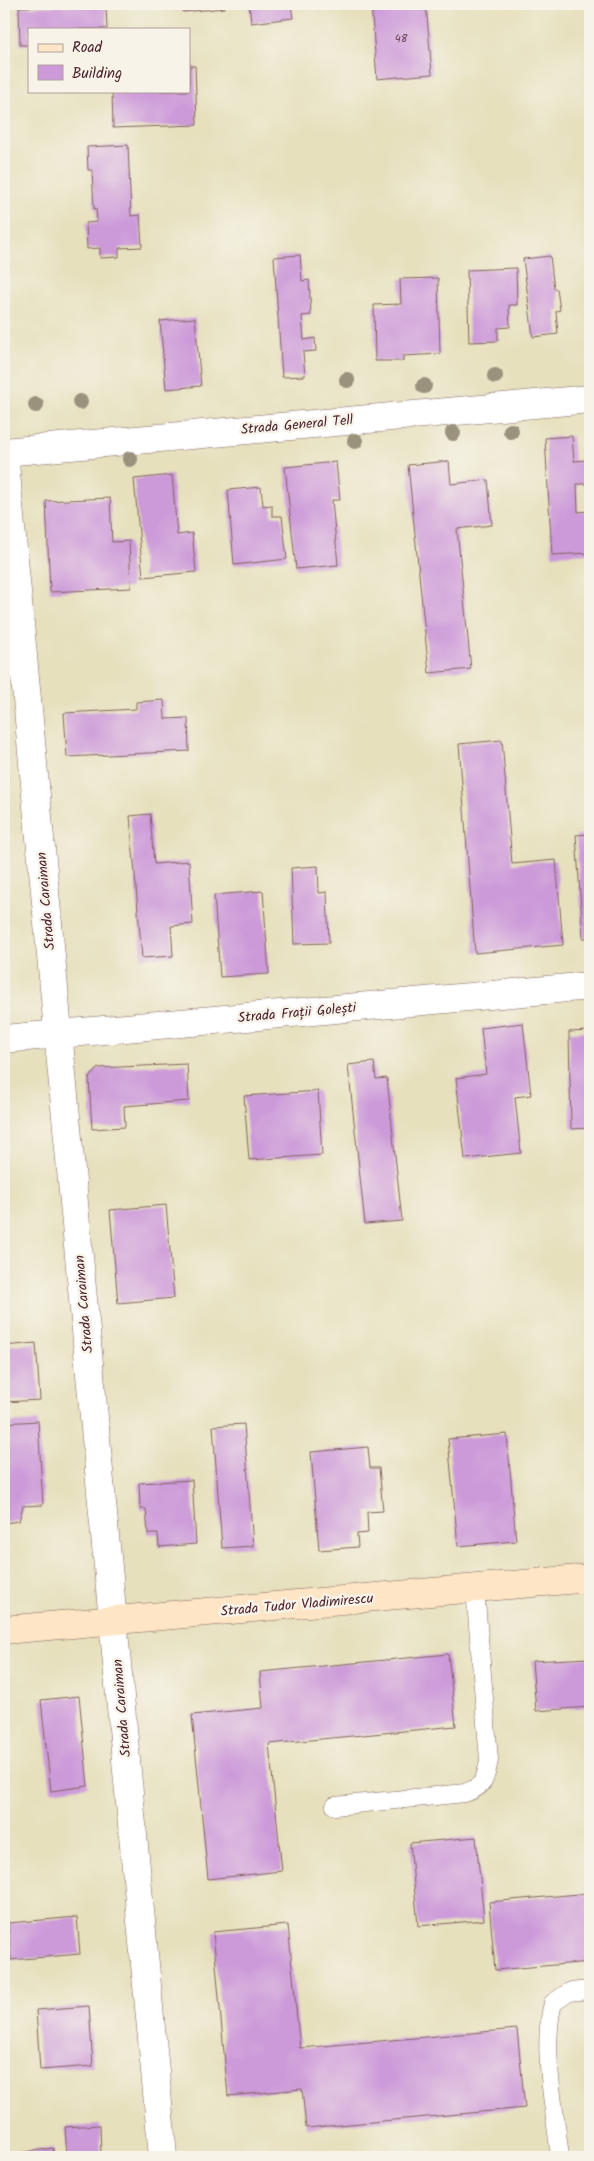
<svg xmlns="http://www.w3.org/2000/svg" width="594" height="2161" viewBox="0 0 594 2161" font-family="Kalam,sans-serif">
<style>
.building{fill:#cc99d9}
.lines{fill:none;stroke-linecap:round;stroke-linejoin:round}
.lane-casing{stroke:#81635e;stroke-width:19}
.street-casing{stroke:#81635e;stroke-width:29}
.secondary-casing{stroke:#81635e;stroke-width:29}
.lane{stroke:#fff;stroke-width:18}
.street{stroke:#fff;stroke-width:28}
.secondary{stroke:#fde5c5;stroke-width:28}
.tree{fill:#9a927c}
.labels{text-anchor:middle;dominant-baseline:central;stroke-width:5;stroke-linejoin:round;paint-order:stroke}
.number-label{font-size:11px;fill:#6a3e56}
.street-label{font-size:14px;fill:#4a1f2b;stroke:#f7f3e8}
</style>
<rect width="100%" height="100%" fill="#f7f3e8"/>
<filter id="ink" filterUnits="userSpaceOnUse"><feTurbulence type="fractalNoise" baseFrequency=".02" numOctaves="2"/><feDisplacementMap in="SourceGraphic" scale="10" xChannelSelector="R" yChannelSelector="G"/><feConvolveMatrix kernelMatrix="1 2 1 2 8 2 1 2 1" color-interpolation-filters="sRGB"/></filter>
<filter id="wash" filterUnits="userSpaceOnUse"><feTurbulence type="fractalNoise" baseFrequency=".0096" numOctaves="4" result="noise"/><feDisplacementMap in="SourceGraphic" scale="20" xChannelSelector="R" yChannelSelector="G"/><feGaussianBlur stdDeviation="1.12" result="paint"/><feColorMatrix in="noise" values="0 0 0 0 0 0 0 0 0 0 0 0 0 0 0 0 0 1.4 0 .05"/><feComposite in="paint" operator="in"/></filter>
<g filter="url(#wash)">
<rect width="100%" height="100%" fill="#e6e0bd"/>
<g id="blocks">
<path class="building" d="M182,4H225V8L183,12Z
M249,4H291L293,18L251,23Z
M371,4H426L432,74L377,79Z
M106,5L107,29H29V45H20L19,7Z
M189,66H195L197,125L113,128L112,91H189Z
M128,145L131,216L140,215L142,247L119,248V257L100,258V248L87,249L86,223L97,222L96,208L94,209L92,170H88L87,147Z
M300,255L302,281L309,280L311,315L302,316L304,340L315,338L316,351L303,352L305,376L282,377L274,257Z
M550,256L554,289H557L560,310L556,311L558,334L533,337L523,259Z
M516,268L517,305H509L510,327L498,328V341L469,342L467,270Z
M438,278L440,354L403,356V361H375L374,305L401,304L400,279Z
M195,318L201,386L166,389L160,321Z
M572,436L574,461L586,460L587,484H577L578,512L590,511V553L552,555L545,438Z
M449,461L451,484L488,480L492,525L457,529L471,669L429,673L408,465Z
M336,462L340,500H332L338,565L296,569L285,467Z
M172,475L177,535L192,533L196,572L143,577L134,479Z
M261,487L263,506L272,505V516H282L287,559L234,565L228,490Z
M110,498L112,542L129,541L131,588L50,592L46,501Z
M164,700L165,719L188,718L189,751L67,757L64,713L136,709V702Z
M502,740L512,864L556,860L563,945L475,953L459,744Z
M150,814L154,864L189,861L193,924L171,926L173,956L142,958L130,816Z
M590,834V938H583L576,835Z
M318,866L319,893L327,892L329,943L294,944L291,868Z
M263,891L269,974L220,977L214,895Z
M523,1023L531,1095L515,1097L521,1153L465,1159L456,1078L486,1074L481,1028Z
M590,1031V1128L571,1129L569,1032Z
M374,1062L376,1079L387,1078L402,1221L365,1224L348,1065Z
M187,1064L189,1101L124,1106L125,1127L92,1129L89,1078L98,1068Z
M318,1091L322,1155L249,1160L244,1096Z
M166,1205L174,1298L118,1303L110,1210Z
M36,1343L40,1400L4,1402V1346Z
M38,1421L43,1505L23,1506L19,1521L4,1523V1423Z
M244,1424L253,1546L222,1548L213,1426Z
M507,1434L516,1541L458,1546L448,1439Z
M368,1447L370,1468H379L383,1511L367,1512L368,1533L357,1534L358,1547L319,1550L311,1452Z
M192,1480L196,1544L159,1547L158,1534H148L146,1509H140L139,1483Z
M448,1654L456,1726L269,1744L282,1871L208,1879L192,1715L263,1708L260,1672Z
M590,1658V1707L536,1711L532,1661Z
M4,1695H5L10,1738L4,1739Z
M79,1696L88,1786L51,1791L41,1700Z
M476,1837L484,1920L418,1926L410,1843Z
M590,1893V1962L495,1970L489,1902Z
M77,1917L80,1954L11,1960L8,1923Z
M288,1925L300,2048L517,2029L525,2108L306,2128L302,2089L228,2096L213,1932Z
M89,2006L93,2066L40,2070L36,2010Z
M100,2125L101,2157H67L65,2127Z
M53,2148L54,2157H19L18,2153Z"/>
</g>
</g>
<g filter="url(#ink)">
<use href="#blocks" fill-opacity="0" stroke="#81635e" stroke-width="1"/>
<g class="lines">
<g class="lane-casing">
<path id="lane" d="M335,1806L465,1793C485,1786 485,1780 489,1760L475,1589
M560,2157C555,2109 541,2049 553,2003L569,1992L590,1990"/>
</g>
<g class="street-casing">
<path id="street" d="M4,452L163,2157
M4,452L590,399
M4,1039L590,986"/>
</g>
<g class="secondary-casing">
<path id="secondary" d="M4,1630L590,1578"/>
</g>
<use href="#lane" class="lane"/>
<use href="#street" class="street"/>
<use href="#secondary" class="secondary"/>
</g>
<g class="tree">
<circle cx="495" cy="376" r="8"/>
<circle cx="347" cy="380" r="8"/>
<circle cx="424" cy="386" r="8"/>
<circle cx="80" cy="402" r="8"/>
<circle cx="36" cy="405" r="8"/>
<circle cx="511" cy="431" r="8"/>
<circle cx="453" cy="433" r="8"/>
<circle cx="355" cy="441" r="8"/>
<circle cx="130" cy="459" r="8"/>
</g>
</g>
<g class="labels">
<g class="number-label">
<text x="401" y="39">48</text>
</g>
<g class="street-label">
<text transform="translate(297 425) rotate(-5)">Strada General Tell</text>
<text transform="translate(46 901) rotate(-95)">Strada Caraiman</text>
<text transform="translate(297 1013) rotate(-5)">Strada Frații Golești</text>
<text transform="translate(84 1304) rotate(-95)">Strada Caraiman</text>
<text transform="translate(297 1605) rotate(-5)">Strada Tudor Vladimirescu</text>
<text transform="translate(122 1708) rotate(-95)">Strada Caraiman</text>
</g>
</g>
<rect width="594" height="2161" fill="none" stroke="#f7f3e8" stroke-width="20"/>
<rect x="28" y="28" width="162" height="65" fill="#f7f3e8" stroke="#b29e9c"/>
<rect x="38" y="44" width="25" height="8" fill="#fde5c5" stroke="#b29e9c"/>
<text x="72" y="52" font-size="15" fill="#4a1f2b">Road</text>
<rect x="38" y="65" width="25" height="15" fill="#cc99d9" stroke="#b29e9c"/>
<text x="72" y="78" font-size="15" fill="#4a1f2b">Building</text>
</svg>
